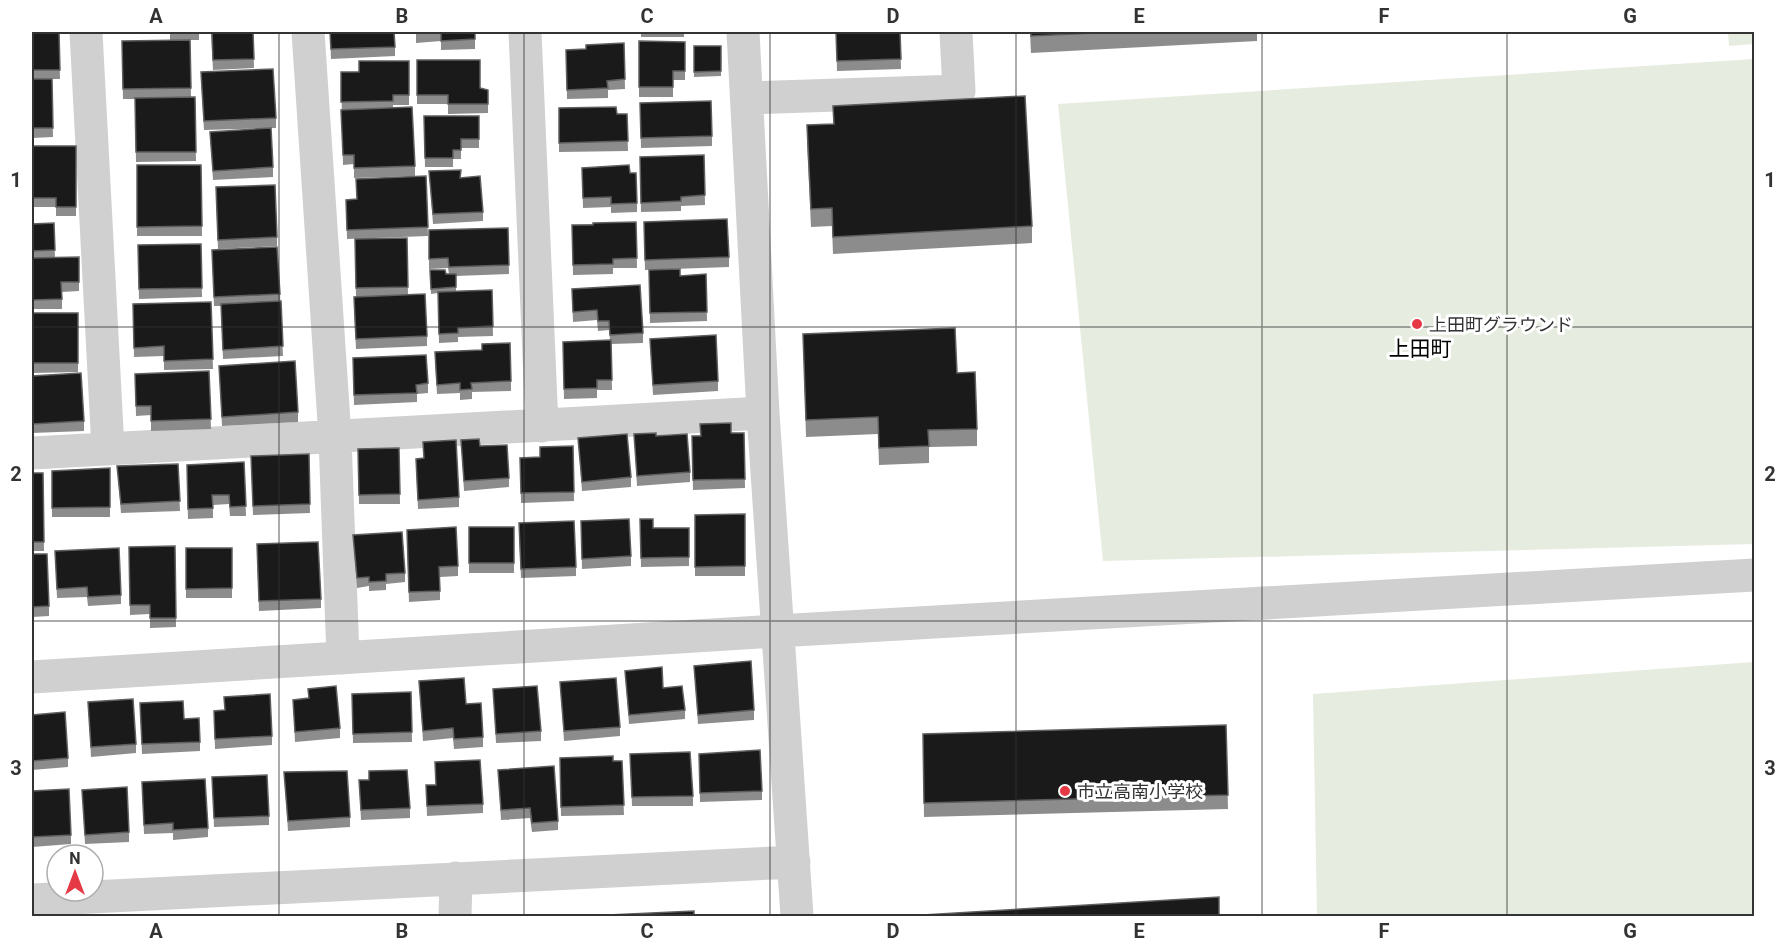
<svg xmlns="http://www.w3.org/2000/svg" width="1786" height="948" viewBox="0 0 1786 948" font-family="Roboto,'Noto Sans JP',sans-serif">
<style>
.green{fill:#e6ecdf}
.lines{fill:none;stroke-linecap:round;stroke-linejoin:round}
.minor{stroke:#d0d0d0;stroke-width:33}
.wall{fill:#8c8c8c}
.building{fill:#1a1a1a;stroke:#5f5f5f;stroke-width:1.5}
.grid{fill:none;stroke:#333;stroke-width:1.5;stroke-opacity:0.55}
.poi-dot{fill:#e63946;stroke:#fff;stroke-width:2}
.labels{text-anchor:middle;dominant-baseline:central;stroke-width:6;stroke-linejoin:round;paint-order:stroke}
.poi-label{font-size:18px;fill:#333;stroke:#fff;text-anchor:start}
.quarter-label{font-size:21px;fill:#000;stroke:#fff}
.neatline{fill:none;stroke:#333;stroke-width:2}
.grid-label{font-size:20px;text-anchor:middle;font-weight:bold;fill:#333}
</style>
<rect width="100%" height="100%" fill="#fff"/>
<path class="green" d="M1728,32H1754V44L1729,46Z
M1754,59V544L1103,561L1058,104Z
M1754,662V916H1317L1313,694Z"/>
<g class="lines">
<path class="minor" d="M86,32L108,449
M308,32L335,437L343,658
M525,32L542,426
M743,32L763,413L797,916
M747,98L959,91L956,32
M32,453L763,413
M32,677L777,631L1754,575
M32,900L794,862
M455,916L456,878"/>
</g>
<path class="wall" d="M32,32H59L60,79H52L53,137L32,138Z
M119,32H199V40H190L191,97H195L196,161L136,162L135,99H123L122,41L170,40V32L119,33Z
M211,32H253L254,68L213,70Z
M330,32H338L395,47V56L331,59Z
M416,32H475V49L441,50V41L416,43Z
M573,32H586V34H573Z
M596,32H620V33H597Z
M641,32H684V37H641Z
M836,32H900L901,69L837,71Z
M1030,32H1257V41L1031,53Z
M639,41L685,42V80H673V97H639Z
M624,43L625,89L608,90V98L567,99L566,50L586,49Z
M694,46H721V76L694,77Z
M417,60L480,88L488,90V113L448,114V104H417Z
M409,61V105H393V108L415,166V176L354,178V164L343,165L341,72H359Z
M201,81L276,118V128L204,130Z
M640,103L712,136V146L641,148Z
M833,106L1032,226V243L833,254L832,226L811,227L807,142V125L833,124Z
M559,108L617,114H627L628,151L559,152Z
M424,116H479V148H461V159H453V167H425Z
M210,132L273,167V177L213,180Z
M32,146H76V216H56V207H33V218H32Z
M704,155L705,205L681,206V211L641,212L640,157Z
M137,165H201L202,236H137Z
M582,168L630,173L637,203V212L611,213V207L583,208Z
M429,171L461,178L483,212V221L433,224Z
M426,176L428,236L347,239L346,200L356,199Z
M216,197L277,237V246L218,249Z
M636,222L637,268H613V274L573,275L572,225Z
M54,223L55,258L79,282V291L62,292V309H32V224Z
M508,228L509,274L456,276V291L492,290L493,336L458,337V342L439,343L438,293L431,294L430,270L449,274L448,268L429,269V230Z
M644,232L729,257V267L645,270Z
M407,238L408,295L427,336V346L356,349L354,307L356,297L355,239Z
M201,244L202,297L139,299L138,245Z
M212,250L280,294L283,356L223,359L221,306H214Z
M649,270L680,276L706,274L707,321L650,323Z
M572,289L643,333V343L611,344L612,390H597V398L564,399L563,342L610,340L609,330L598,331L597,320L573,322Z
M211,302L213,369L164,370V356L134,357L133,304Z
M32,313H78V372L32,373Z
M803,334L957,373L977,429V446L929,447V463L879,465L878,434L806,437Z
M650,339L718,381V391L653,395Z
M353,358L428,383V393L417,394V402L354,405Z
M435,361L511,381V391L472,392V399L460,400V393L437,394Z
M219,366L298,412V422L222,426Z
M209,371L211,429L151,431V415L136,416L135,374Z
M32,376L84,421V431L32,433Z
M731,433H744L745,488L693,490L692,436Z
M634,434L656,436L690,472V482L637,486Z
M578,438L631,477V487L582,491Z
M461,440L480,446L509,478V487L464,491Z
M423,442L459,497V507L418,509L416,468L424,458Z
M573,446L574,501L521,503L520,458L540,457Z
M399,448L400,504H359L358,449Z
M309,454L310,513L253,515L251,456Z
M244,462L246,516H230L229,504L213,505V518L188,519L187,474Z
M178,464L180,511L121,513L117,466Z
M110,468V517H52V471Z
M32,473H43L44,551H32Z
M745,514V576H695V515Z
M640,519L653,528H689V566L641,567Z
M581,521L631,556V566L582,569Z
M469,527H514V573H469Z
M519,533L576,567V576L521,578Z
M353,535L405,573V582L386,584V590L369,591V586L357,588Z
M407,539L458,566V576L440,577V600L409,602Z
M175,546L176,627L150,628V614L130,615L129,547Z
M186,548H232V598H186Z
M55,551L121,595V604L88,606L87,597L57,598Z
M32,554L49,606V616L32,617Z
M257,554L321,599V608L259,611Z
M694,666L754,710V720L698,724Z
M625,671L663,688L685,710V719L629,724Z
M419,681L466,704L483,737V747L454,749L453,738L423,741Z
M560,682L620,727V736L564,741Z
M308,689L340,728V738L295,742L293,700L308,698Z
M493,689L541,731V741L496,743Z
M411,692L412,742L353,743L352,694Z
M224,697L272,736V745L215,749L214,711L225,710Z
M88,702L136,744V753L91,757Z
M140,703L184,719L200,742V751L142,754Z
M32,715L68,758V767L32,770Z
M1226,725L1228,809L924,817L923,734Z
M630,754L693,796V806H632Z
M699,754L762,791V800L700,802Z
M560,758L622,761L624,815L561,816Z
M498,770L558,821V830L532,832L530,818L501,820Z
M284,772L350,817V827L288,831Z
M212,777L269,816V825L214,827Z
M359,780L410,808V818L361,820Z
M142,782L208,828V837L173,840V833L144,834Z
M426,785H436L483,804V813L427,816Z
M82,790L129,832V842L85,844Z
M32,791L71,835V844L32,847Z"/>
<path class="building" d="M32,32H59L60,70H32Z
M212,32H253L254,59L213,60Z
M330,32H394L395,47L331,49Z
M416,32H475V39L441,41V32L416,33Z
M836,32H900L901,59L837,61Z
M1031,32H1115L1031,36Z
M190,40L191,88L123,89L122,41Z
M639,41L685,42V71H673V87H639Z
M624,43L625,79L607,81L608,88L567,90L566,50L586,49V45Z
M694,46H721V71L694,72Z
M417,60H480V88L488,90V104H448V95H417Z
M359,61H409V95H393V101L341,102V72H359Z
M273,69L276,118L204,121L201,72Z
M32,79H52L53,128H32Z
M1025,96L1032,226L833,237L832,208L811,209L807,125L834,124L833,106Z
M195,97L196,152H136L135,98Z
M711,101L712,136L641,138L640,103Z
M412,107L415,166L354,168V155H343L341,110Z
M616,107L617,114H627L628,141L559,143V108Z
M424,116H479V139H461V150H453V158H425Z
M271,128L273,167L213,171L210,132Z
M32,146H76V207H56V198H33V209H32Z
M704,155L705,195L681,197V201L641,203L640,157Z
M137,165H201L202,226L137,227Z
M629,165L630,173H636L637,203L611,204V197L583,198L582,168Z
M461,170L460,178L480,176L483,212L433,214L429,171Z
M426,176L428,227L347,230L346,200L357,199L356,179Z
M275,185L277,237L218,240L216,187Z
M727,219L729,257L645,260L644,222Z
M636,222L637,258L613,259V264L573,265L572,225H593V223Z
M54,223L55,250L32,251V224Z
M508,228L509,265L449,267L448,258L429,259V230Z
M407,238L408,287L356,288L355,239Z
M201,244L202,288L139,289L138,245Z
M277,247L280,294L214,297L212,250Z
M79,257V282H61L62,299L32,300V258Z
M680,269V276L706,274L707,312L650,313L649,270Z
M430,270H445L446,274H456V287L431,289Z
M640,285L643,333L610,335L609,321H598L597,310L573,312L572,289Z
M492,290L493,326L458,328V333L439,334L438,292Z
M425,294L427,336L356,339L354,297Z
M281,301L283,346L223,350L221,304Z
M211,302L213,359L164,361V346L134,348L133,304Z
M32,313H78V363H32Z
M955,328L957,373L975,372L977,429L928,430L929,446L879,448L878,417L806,420L803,334Z
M716,335L718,381L653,385L650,339Z
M611,340L612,380H597V388L564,389L563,342Z
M510,343L511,381L471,383L472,389L460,390V383L437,385L435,352L482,350V344Z
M426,355L428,383L416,385L417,393L354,395L353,358Z
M295,361L298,412L222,417L219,366Z
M209,371L211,419L151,421V406H136L135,374Z
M81,373L84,421L32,424V376Z
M731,423V433H744L745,479L693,480L692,436H701L700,424Z
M656,433V436L687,434L690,472L637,476L634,434Z
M627,434L631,477L582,482L578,438Z
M479,439L480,446L507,445L509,478L464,481L461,440Z
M456,440L459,497L418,500L416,459L424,458L423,442Z
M573,446L574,492L521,493L520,458L540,457V447Z
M399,448L400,494L359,495L358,449Z
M309,454L310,504L253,506L251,456Z
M244,462L246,506L230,507L229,495H212L213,508L188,509L187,465Z
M178,464L180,501L121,504L117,466Z
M110,468V507L52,508V471Z
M32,473H43L44,542H32Z
M745,514V566L695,567V515Z
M629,519L631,556L582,559L581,521Z
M640,519H653V528H689V557L641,558Z
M574,521L576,567L521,569L519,523Z
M456,527L458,566L439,567L440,591L409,592L407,530Z
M469,527H514V563H469Z
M402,532L405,573L386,574V581L369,582V577L357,578L353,535Z
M318,542L321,599L259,601L257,544Z
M175,546L176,618H150V605H130L129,547Z
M119,548L121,595L88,597L87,587L57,589L55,551Z
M186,548H232V588L186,589Z
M32,554H47L49,606L32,607Z
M751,661L754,710L698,715L694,666Z
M662,667L663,688L682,686L685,710L629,715L625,671Z
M464,678L466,704L481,703L483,737L454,739L453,728L423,731L419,681Z
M616,678L620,727L564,731L560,682Z
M336,686L340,728L295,732L293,700L309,698L308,689Z
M537,686L541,731L496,734L493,689Z
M411,692L412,732L353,734L352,694Z
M270,694L272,736L215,739L214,711L225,710L224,697Z
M133,699L136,744L91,747L88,702Z
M183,701L184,719L199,718L200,742L142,744L140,703Z
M65,712L68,758L32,761V715Z
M1226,725L1228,795L924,803L923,734Z
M760,750L762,791L700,793L699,754Z
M690,752L693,796L632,797L630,754Z
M613,756V761H622L624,805L561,807L560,758Z
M480,760L483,804L427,806L426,785H436L435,762Z
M554,766L558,821L532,823L530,808L501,810L498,770Z
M407,770L410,808L361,810L359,780H369V771Z
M347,771L350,817L288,821L284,772Z
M267,775L269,816L214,818L212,777Z
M205,779L208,828L173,830V823L144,825L142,782Z
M127,787L129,832L85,835L82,790Z
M69,789L71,835L32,837V791Z
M1219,897V916H906Z
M694,911V916H586Z"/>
<path class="grid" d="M279,32V916M524,32V916M770,32V916M1016,32V916M1262,32V916M1507,32V916M32,327H1754M32,621H1754"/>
<g class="poi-dot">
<circle cx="1417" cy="324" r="6"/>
<circle cx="1065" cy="791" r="6"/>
</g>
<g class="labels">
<g class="poi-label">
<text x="1429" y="324">上田町グラウンド</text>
<text x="1077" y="791">市立高南小学校</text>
</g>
<g class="quarter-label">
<text x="1420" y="349">上田町</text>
</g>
</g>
<rect width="1786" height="948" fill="none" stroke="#ffffff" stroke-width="66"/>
<g transform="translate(75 873)"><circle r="28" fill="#ffffff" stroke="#adadad" stroke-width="1.5"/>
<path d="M0-4.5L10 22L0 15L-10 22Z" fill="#e63946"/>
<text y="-9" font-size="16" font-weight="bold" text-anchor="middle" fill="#333333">N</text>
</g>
<rect x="33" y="33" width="1720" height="882" class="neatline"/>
<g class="grid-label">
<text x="156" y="23">A</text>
<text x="402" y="23">B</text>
<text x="647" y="23">C</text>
<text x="893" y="23">D</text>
<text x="1139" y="23">E</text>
<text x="1384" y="23">F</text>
<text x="1630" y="23">G</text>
<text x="16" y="187">1</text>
<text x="1770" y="187">1</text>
<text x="16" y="481">2</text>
<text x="1770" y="481">2</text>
<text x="16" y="775">3</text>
<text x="1770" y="775">3</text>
<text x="156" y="938">A</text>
<text x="402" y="938">B</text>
<text x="647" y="938">C</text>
<text x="893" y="938">D</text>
<text x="1139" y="938">E</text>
<text x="1384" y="938">F</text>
<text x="1630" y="938">G</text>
</g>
</svg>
